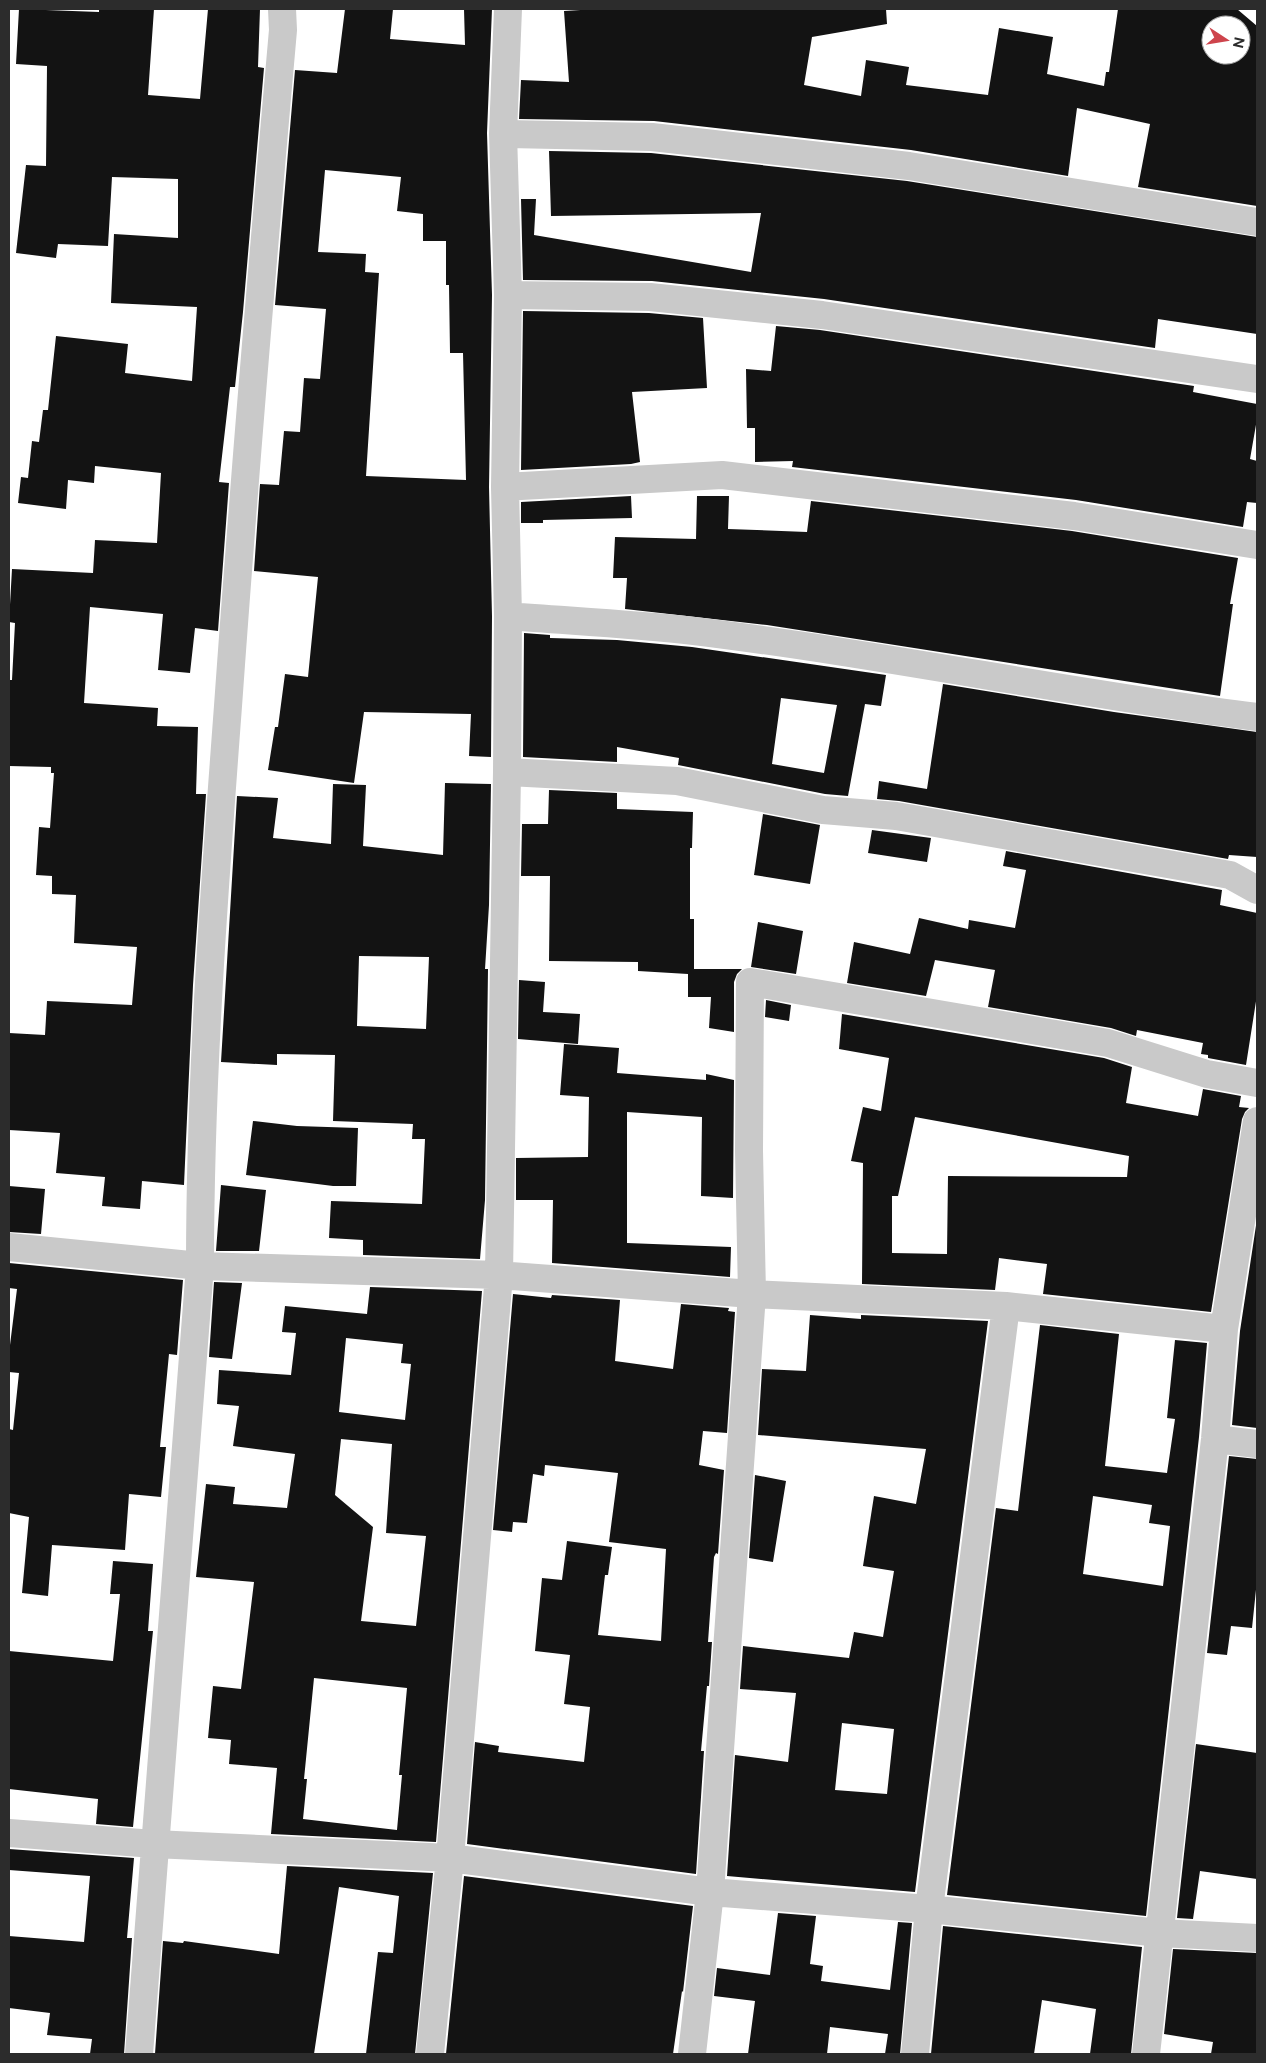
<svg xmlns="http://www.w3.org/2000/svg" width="1266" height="2063" viewBox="0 0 1266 2063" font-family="'Public Sans',sans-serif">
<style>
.building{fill:#131313;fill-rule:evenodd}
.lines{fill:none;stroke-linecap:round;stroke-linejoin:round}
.street{stroke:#c9c9c9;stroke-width:28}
</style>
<rect width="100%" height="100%" fill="#fff"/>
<path class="building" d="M19,9L99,12V9H154L148,95L200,99L208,9H260L258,67L264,68L243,312L235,387H230L219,482L229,483L218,631L195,628L190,673L158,670L163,614L90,607L84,703L158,708L157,726L198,727L196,794H206L193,985L184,1185L142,1181L140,1209L102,1206L105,1177L56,1173L60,1133L9,1130V1033L45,1035L47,1001L132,1005L137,947L74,943L76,895L52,894V876L36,875L39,827L50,828L54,773H51V767L9,766V680H12L15,623L9,622L12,569L93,573L95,540L157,543L161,473L95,466L94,483L68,480L66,509L18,503L21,477L28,478L32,441L39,442L43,410H48L56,336L128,344L125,373L192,381L197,307L111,303L114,234L178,238V179L112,177L108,246L58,244L56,258L16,253L26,165L46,166L47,66L16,64Z
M345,9H393L390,39L465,45L464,9H492L487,133L492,295L489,487L492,616L491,757L469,756L471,714L364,712L354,783L268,770L275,727H278L285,674L308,677L318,577L254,571L260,484L279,485L284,431L300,432L304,378L320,379L326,309L275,305L295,70L337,73ZM325,170L401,177L397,211L423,214V241H446V285H449L450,353H463L466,480L366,476L379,273L365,272L366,254L318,252Z
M597,9H886L887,24L812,37L804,85L861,96L866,60L909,67L906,85L988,95L999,28L1053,37L1047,74L1104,86L1106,72H1109L1118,9H1237L1257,26V206L1138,187L1150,124L1077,108L1068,176L911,150L654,121L519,119L521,80L569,82L564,11ZM1211,25H1241V55H1211Z
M549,151L651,153L907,181L1257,237V334L1158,319L1155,348L824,299L652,281L523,280L521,199H536L534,235L751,272L761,213L551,216Z
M523,311L649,313L703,318L707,388L632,392L640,462L631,464L521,470Z
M776,326L820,330L1194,386L1193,392L1257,404V419L1250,459L1257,461V503L1247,502L1243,527L1076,500L792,467L793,461L755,462V428H747L746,369L771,371Z
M631,496L632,518L543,520V523H521V502Z
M697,496H729L728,529L807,532L811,501L1072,531L1238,558L1230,604H1233L1220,696L767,625L625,609L627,578H613L615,537L696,539Z
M524,633L550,635V638L617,640L692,647L886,675L881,706L865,704L848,796L825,794L678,765L679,758L617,747V762L523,757ZM781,698L837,705L824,773L772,764Z
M943,684L1114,712L1257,732V857L1229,855L1228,859L899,801L877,799L879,781L927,789Z
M445,783L491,784L489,905L485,969H488L485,1200L480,1259L363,1255V1240L329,1238L331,1201L422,1204L425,1139H412L413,1124L333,1121L335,1055L277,1054V1065L221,1062L237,796L278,798L273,838L331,844L333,784L366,785L363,846L443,855ZM359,956L429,957L426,1029L357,1026Z
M549,790L617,793V809L693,812L692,848H690V919H694V969H742L737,974L734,982V1032L709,1028L711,997H688V974L638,971V962L549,961L550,876H521L522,824H548Z
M763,814L820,825L810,884L754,875Z
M872,830L931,838L927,862L868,853Z
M1006,851L1222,890L1220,905L1257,913V995L1246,1065L1208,1058V1055L1201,1054L1203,1043L1137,1030L1136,1036L1111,1028L988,1007L995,970L935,960L926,996L847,983L854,942L910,954L919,918L968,929L969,920L1015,928L1026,870L1003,866Z
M758,922L803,931L796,974L751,967Z
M519,980L545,982L543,1012L580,1014L578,1044L518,1039Z
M766,1000L791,1005L789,1021L765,1017Z
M842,1014L1104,1058L1132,1067L1126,1103L1198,1116L1203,1089L1241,1096L1239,1107L1249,1108L1245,1112L1242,1119L1211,1312L1043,1294L1047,1264L999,1258L995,1290L862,1284L863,1163L851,1161L863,1107L881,1111L889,1058L839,1049ZM915,1117L1129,1156L1127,1177L948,1176L947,1254L892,1253V1196H898Z
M564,1044L619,1048L617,1073L706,1080V1074L734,1080L733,1198L701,1196L702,1117L627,1112V1243L731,1247L730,1277L552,1263L553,1200H516V1158L588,1157L589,1097L560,1095Z
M253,1121L297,1126L358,1128L356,1186H333L246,1175Z
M221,1185L266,1190L259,1251H216Z
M9,1186L45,1189L41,1234L9,1232Z
M1257,1219V1428L1232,1425L1240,1331Z
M9,1263L183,1280L177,1355L169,1354L160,1447H166L161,1497L129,1494L125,1550L52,1545L48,1596L22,1593L29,1517L9,1513V1429L13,1430L19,1373L9,1372V1353L17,1289L9,1288Z
M214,1282L242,1283L232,1359L209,1357Z
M370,1287L482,1291L436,1842L271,1834L277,1768L229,1764L231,1740L208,1738L213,1686L241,1689L254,1582L196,1577L206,1484L235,1487L233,1504L287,1508L295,1454L233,1446L239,1406L217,1404L219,1370L291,1375L296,1333L282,1332L285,1306L367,1314ZM346,1338L403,1344L401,1363L411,1364L405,1420L339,1412ZM341,1439L392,1444L386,1533L426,1536L416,1626L361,1621L373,1527L335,1495ZM314,1678L407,1688L399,1775H402L397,1830L303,1819L307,1779H304Z
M513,1294L551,1298L552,1295L620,1300L615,1361L673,1369L681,1304L729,1308L728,1311L735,1312L727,1433L703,1431L699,1465L724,1470L718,1554L716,1553L714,1557L708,1642H712L709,1686H707L701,1751H704L696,1874L467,1844L475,1742L499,1746L498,1752L584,1762L590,1707L564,1704L570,1655L535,1651L542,1578L562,1580L567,1541L612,1547L608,1575H605L598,1635L661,1641L666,1549L609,1542L618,1473L545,1465L544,1476L533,1474L527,1523L513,1522L512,1532L493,1530Z
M810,1315L861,1319V1315L988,1321L915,1892L727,1876L735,1755L788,1762L796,1693L740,1689L743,1646L849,1658L854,1632L883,1637L894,1571L863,1566L874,1496L916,1504L926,1449L758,1435L762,1369L806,1371ZM842,1723L894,1729L887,1794L835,1790Z
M1040,1325L1119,1334L1105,1466L1167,1473L1175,1419L1167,1418L1175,1340L1207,1343L1199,1437L1146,1916L947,1895L996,1508L1018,1511ZM1093,1496L1152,1505L1149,1523L1170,1526L1163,1586L1083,1574Z
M1229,1456L1257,1459V1580L1252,1628L1231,1626L1227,1655L1207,1653Z
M755,1475L786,1481L773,1562L749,1558Z
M113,1561L153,1564L148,1631H153L133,1827L96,1824L98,1799L9,1789V1651L113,1661L120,1594H110Z
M1196,1744L1257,1753V1879L1200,1871L1193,1919L1177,1918Z
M9,1849L134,1858L127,1938H132L124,2054H90L92,2039L47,2035L50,2013L9,2008V1936L84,1942L90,1876L9,1870Z
M287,1866L433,1873L415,2054H366L378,1952L393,1953L399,1896L339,1887L314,2054H155L163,1941L183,1943L184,1941L279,1954Z
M464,1876L693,1906L683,1992L682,1991L673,2054H446Z
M778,1913L816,1916L810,1964L823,1966L821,1981L890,1990L898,1922L912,1923L900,2054H885L888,2034L830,2027L827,2054H748L755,2001L714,1996L717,1968L770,1975Z
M943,1926L1142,1947L1131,2054H1090L1096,2009L1042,2000L1034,2054H931Z
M1173,1949L1257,1953V2054H1211L1213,2042L1164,2034Z"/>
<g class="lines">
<path class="street" d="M503,134L652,137L909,166L1257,222
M508,295L650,297L822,315L1257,379
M505,487L722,475L1074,516L1257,545
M508,616C570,621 632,624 694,631C882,654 1069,693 1257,717
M507,772L677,781L823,810L896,816L1230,875L1257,890
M9,1247L200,1266L499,1275L752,1294L1006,1306L1224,1329
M1215,1439L1257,1444
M9,1833L154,1844L450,1858L710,1892L929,1909L1160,1933L1257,1938
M139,2054L200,1266C200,1079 214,893 228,706C244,481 263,255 283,30L282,9
M430,2054L450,1858L499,1275L507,772L508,616L505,487L508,295L503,134L508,9
M692,2054L710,1892L752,1294L749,1151L750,982L1108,1043L1207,1074L1257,1083
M915,2054L929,1909L1006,1306
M1146,2054L1215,1439L1224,1329L1257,1121"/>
</g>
<rect width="1266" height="2063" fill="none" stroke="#2c2c2c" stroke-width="20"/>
<g transform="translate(1226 40) rotate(102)"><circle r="24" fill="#ffffff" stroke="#ababab"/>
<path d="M0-4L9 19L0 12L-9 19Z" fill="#ce444c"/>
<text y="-8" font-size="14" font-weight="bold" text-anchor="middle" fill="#2c2c2c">N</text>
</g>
</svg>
